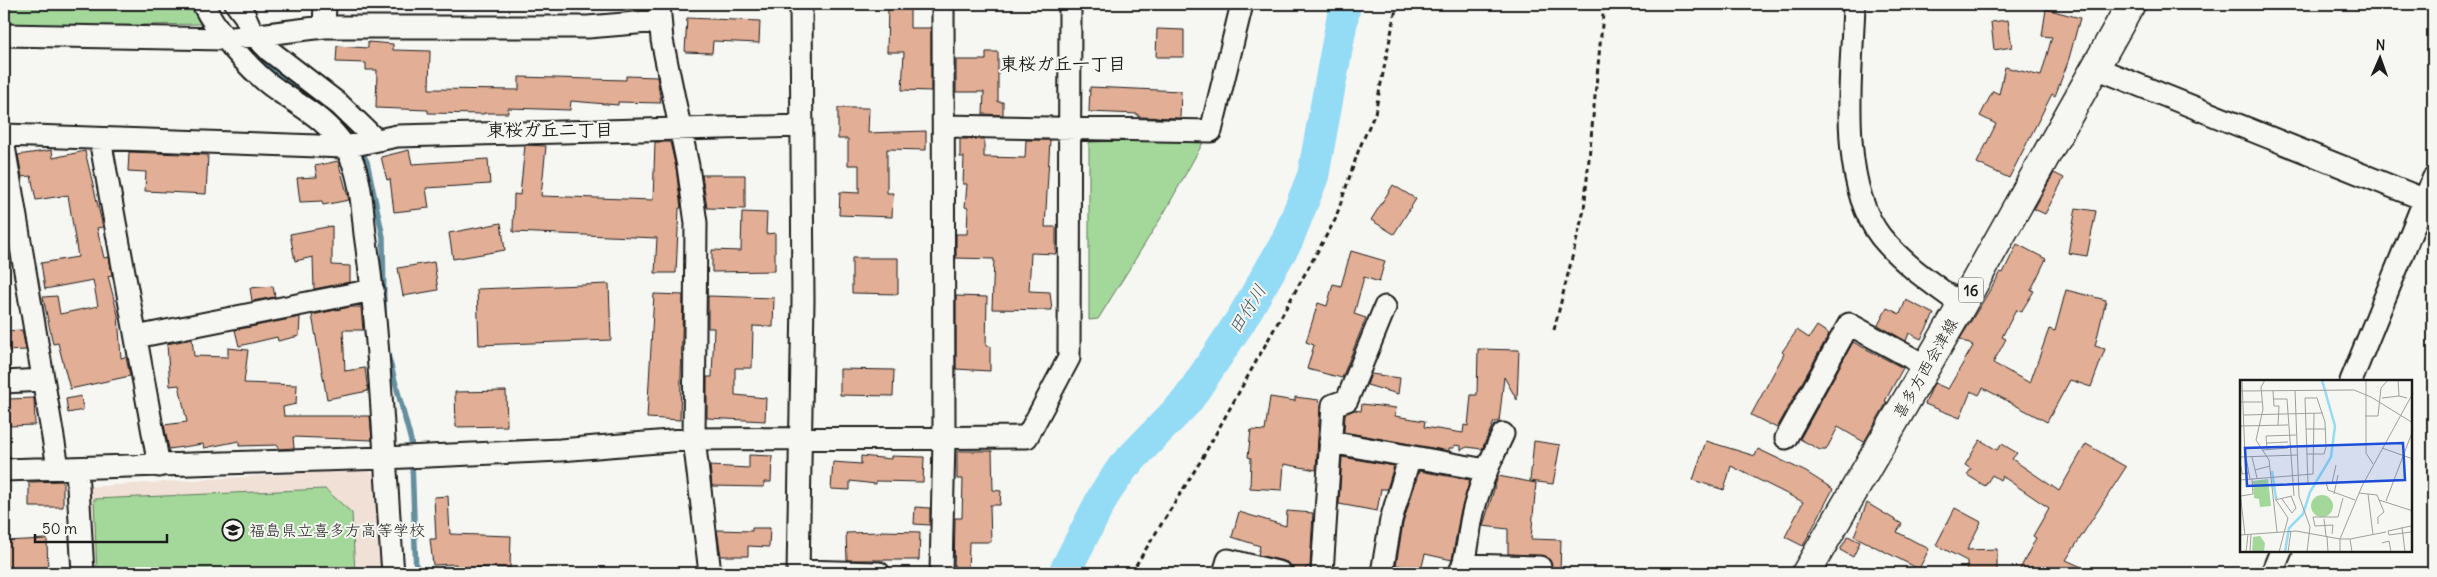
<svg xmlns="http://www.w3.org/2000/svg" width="2437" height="577" viewBox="0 0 2437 577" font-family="Delius,'Klee One',sans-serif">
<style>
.built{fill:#f0e0d6}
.green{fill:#a4d89b;stroke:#607a5c}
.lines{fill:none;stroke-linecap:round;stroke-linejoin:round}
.stream{stroke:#648f9f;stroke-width:5.5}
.river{stroke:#94dbf6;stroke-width:32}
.building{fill:#e2ae95;stroke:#1c1c1c}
.minor-casing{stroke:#1c1c1c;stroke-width:25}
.major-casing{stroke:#1c1c1c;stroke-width:31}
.path{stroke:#1c1c1c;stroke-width:3;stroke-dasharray:5 4;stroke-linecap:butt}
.minor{stroke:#f6f6f2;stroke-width:21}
.major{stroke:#f6f6f2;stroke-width:28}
.labels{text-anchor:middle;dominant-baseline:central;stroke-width:4;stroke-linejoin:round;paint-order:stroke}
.shield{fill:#f6f6f2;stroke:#5d5d5c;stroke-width:1}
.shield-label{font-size:15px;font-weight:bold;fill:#1c1c1c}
.street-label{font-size:16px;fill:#1c1c1c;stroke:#f6f6f2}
.poi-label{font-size:16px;fill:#1c1c1c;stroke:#f6f6f2;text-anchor:start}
.neighbourhood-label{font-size:18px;font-weight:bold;fill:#1c1c1c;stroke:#f6f6f2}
.water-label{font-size:18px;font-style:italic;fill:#40555d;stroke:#f6f6f2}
.inset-river{fill:none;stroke:#94dbf6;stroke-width:2.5}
.inset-road{fill:none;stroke:#9f9f9c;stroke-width:1}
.view{fill:#1d4ed8;fill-opacity:0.15;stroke:#1d4ed8;stroke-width:2.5}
.inset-edge{fill:none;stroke:#1c1c1c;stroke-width:2.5}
</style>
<rect width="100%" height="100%" fill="#f6f6f2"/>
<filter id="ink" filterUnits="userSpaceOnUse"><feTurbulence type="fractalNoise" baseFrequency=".02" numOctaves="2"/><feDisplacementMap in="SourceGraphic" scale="10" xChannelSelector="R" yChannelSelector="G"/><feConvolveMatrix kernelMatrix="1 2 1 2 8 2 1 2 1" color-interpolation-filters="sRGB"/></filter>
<g filter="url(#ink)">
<path class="built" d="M368,469L375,477L381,573H90L85,487Z"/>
<path class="green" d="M6,4H191L206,24L5,27Z
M1205,139L1164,213L1098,319L1089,320V142Z
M325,489L352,513L355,573H97L94,499Z"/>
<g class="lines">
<path class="stream" d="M256,50L264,63L316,103
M329,114L351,132L356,140
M360,148L367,162L383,237L384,311
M388,355L411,441L412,452
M412,462L416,573"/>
<path class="river" d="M1064,573L1104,495L1123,467L1187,401L1241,320L1287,241L1313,176L1345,4"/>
</g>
<path class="building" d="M888,4H910V28H931V91L902,90L904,52H887Z
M2046,9L2080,18L2068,62L2055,96L2052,94L2009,178L1977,163L1996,124L1980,116L1993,91L1999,94L2005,67L2041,76L2052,37L2042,36Z
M687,18L760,21L759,43L713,41L712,53L685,52Z
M2008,20L2012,47L1994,50L1991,22Z
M1157,29L1184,30V57H1156Z
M368,42L393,44V50L430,51L429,89L519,90V77L626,80V76L657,77L661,103L618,102V105L571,101L570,110L508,108V113H484V114L428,113V110L376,108L377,70H366V63L336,62L337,46L368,48Z
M986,52H998V102H1003V115L983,114L984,92H956V60H986Z
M1090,87L1181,91L1180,118L1138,117V114L1089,112Z
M838,108H869L868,133L926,131V150L887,149V193H893L892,217L839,215L840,192L859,193V165H848V139H838Z
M960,139H984V157L1025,158L1026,140H1050L1045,227H1056V254L1031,253L1029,291L1050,292L1052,310L992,309L994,259L956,258V234H967L968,208L965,207L967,184H963L964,157H960Z
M655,142H670L676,168L681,208H679L676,273H655L657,238L513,232L514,194L520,195L525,145L546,146L541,196L653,200Z
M52,150L53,158L85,151L103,227L97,228L104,258L109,257L112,275L108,276L118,315L121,358L126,357L130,376L70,389L58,343L53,344L43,297L57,296L60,314L98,306L93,280L45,289L41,263L78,257L68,195L36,200L31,176L22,177L18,155Z
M409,150L412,164L488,159L490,184L426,188L429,208L394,212L390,179L387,180L381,157Z
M129,152L208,155L206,194L145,191L146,172L128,171Z
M338,161L349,200L323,205L322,201L300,202L297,178L317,177L315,166Z
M2054,173L2064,178L2045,214L2034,209Z
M702,175H745V209L707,208Z
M1393,185L1416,199L1394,234L1371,220Z
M2076,208L2096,211L2087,256L2068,253Z
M742,212L767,213L766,234L775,233V271L712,272V250L741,251Z
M501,223L505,250L453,259L449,233Z
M332,226V265L350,266V282L314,289L313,257L295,261L290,234Z
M2017,244L2046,259L2031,290L2034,291L2021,312L2016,310L2002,337L2006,339L1993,363L2030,383L2049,329L2055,331L2066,290L2106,300L2095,346L2105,349L2091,387L2070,380L2047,422L1983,388L1979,395L1971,391L1960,418L1925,404L1934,383L1948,389L1973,346L1960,339L2001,272L2003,273Z
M1351,251L1385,261L1379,282L1364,277L1354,314L1366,318L1342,378L1307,369L1314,345L1306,342L1318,303L1327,306L1333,284L1341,286Z
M852,258H898V294L852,293Z
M434,262L438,290L403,296L398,268Z
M609,284L611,340L479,345L477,289Z
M273,286L275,297L252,301L250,288Z
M654,294L683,295L680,420L647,418Z
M708,296L774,298L773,327L753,326L752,368H735V395L766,398L765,421L707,418V377H712L714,328H708Z
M956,296L987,297L986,346H990V371L956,369Z
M1906,300L1934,314L1921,339L1909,333L1906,341L1878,325L1887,308L1900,314Z
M350,307H361L363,330H343L345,371L365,368L368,391L327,399L312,315Z
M300,317L299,336L278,341L277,337L239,346L235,330Z
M1817,326L1829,334L1777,428L1751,415L1784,354L1782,352L1797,330L1809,338Z
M22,330L26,350L4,351V331Z
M192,339L194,356L228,357V348L248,350L244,383L297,385L296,404L283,407L284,416H370L372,440L293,437L294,448L278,449V445L239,446V441L204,448L203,444L169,449L164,425L187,422L179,385L170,386L167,344Z
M1853,342L1903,368L1885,401L1887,402L1864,442L1838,427L1826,450H1820L1800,439Z
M1478,349L1519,350L1517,400L1504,377L1499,422H1494L1482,449L1467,447L1461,450V446L1454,445V448H1449V451L1344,432L1345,414L1354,410L1361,411L1362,404L1396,408L1395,416L1425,421L1424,427L1463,433L1464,425L1468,426L1471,395H1477Z
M840,369L894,370L893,396L840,395Z
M1371,374L1400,378L1398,394L1367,385Z
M506,391L507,426L456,427L455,392Z
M81,396L83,410L68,413L66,399Z
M1270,397L1295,401V397L1319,400L1320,405L1316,470L1284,464L1282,490L1250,488L1251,458L1248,457L1251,430L1265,431Z
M34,398L35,425L10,426L9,399Z
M1980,440L1997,450L2002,444L2017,453L2012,459L2059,491L2086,444L2126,467L2066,560L2095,573H2018L2036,538L2033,536L2049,508L2002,476L2000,480L1992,475L1985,486L1967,475L1971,469L1965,465Z
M1534,441L1560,445L1553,484L1530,481Z
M1706,441L1755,456L1758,449L1806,472L1833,489L1803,546L1785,537L1803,502L1731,466L1724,490L1693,480Z
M957,451H992L993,490L1001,491L1000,505H990L991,542H969L968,573H954L955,518H962L963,479H957Z
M749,455L772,456L771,482H764V487L712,486L710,466L749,468Z
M861,456L891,459V456L924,457L923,482L876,481V484L850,481V490L831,489L833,462L861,464Z
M1342,457L1394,466L1387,489H1381L1377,511L1339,504Z
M1419,471L1470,480L1460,514L1452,560L1425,554L1421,570L1396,565L1403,523Z
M1498,476L1536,483L1531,539L1561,540L1560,573H1551V562L1546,556L1508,554V529L1483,526Z
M63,481V507H29V482Z
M448,496L450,534L511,536L510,568L456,567V564L433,565L430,539H436L434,497Z
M1867,503L1902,524L1897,532L1929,549L1919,569L1854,536Z
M915,507L930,508V525L914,524Z
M1955,508L1981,522L1967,550L1997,549V573H1967V561L1936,545Z
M1287,511L1313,513L1310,567H1306L1305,573H1293L1290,564L1284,561L1258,555L1260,546L1232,537L1239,512L1286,526Z
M752,528H770L769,547L748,546V556H721L717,530L752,531Z
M881,531L920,532L919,560H847L846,533L881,532Z
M1848,536L1860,542L1853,557L1840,550Z
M47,539L48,573H4V541Z"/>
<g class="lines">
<g class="minor-casing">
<path id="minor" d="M203,4C216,31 251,72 276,89C304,109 324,117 345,147C361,171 362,206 365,234C381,346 384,460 393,573
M236,4L245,16L253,34L270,51L340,105L376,140
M659,4L662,40L688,166L696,223L694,439L710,573
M1854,4C1852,72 1837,181 1881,237C1904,265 1933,284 1962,305
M324,27L325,4
M4,35L225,39L324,27H588L660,21
M2096,68L2433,203
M945,126L1211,131L1242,4
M4,135L345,147L397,136L802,126
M100,139L159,466
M4,146L58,467
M136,337L373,290
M2351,381L2433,179
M4,382L43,380
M1786,438L1849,324L1926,366
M1330,442L1486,470
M77,469L83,573
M4,470L384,458L560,450L694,439L1027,437L1069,358L1070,4
M1464,565L1540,567
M798,571L879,573
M798,573L803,301L801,4
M941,573L944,439L943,4
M1224,573L1228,560L1281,573
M1322,573L1333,405L1347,400L1385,307
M1382,573L1391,520L1410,456
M1459,573C1468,560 1468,534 1472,517C1478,488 1490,461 1503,434
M2272,573L2281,551"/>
</g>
<g class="major-casing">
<path id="major" d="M1806,573L1962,305L2131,4"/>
</g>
<path class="path" d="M1554,330L1584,210L1604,4
M1131,573L1200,462L1335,220L1359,149L1375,113L1397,4"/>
<use href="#minor" class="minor"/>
<use href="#major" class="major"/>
</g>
</g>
<defs>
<g id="school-ring" transform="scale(1.125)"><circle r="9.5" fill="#f6f6f2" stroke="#1c1c1c" stroke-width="1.5"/><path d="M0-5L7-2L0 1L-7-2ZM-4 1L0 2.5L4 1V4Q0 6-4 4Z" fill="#1c1c1c"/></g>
</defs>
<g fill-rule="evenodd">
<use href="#school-ring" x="233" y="530"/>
</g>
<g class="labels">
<rect class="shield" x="1958.5" y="277.5" width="25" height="25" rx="4"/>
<g class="shield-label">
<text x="1971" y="290">16</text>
</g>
<g class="street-label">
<text transform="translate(1925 368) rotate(-60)">喜多方西会津線</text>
</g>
<g class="poi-label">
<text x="249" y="530">福島県立喜多方高等学校</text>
</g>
<g class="neighbourhood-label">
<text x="1063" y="63">東桜ガ丘一丁目</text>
<text x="550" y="129">東桜ガ丘二丁目</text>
</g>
<g class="water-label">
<text transform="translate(1247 309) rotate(-58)">田付川</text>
</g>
</g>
<g transform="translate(2240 380)">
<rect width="172" height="172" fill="#f6f6f2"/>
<path d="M28,99L31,126L20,127L19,119L14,118L13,101ZM71 126a11 11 0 1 1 22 0a11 11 0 1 1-22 0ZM20,156L25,163L24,172H12L13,157Z" fill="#a4d89b"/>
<path class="inset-river" d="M32,91L36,119M45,172L49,148L63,134L70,112L91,77L95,46L82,0"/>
<path class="inset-road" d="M2,0L5,77M25,0L21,7L23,29L16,60L29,80L37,152M126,0V73L133,84M158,0L159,16L167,18M55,10L59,116L70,147L67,172M0,11L114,10L131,17L173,43M33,11L34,26H39L38,45M142,18L159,16M33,19H47L54,116M0,22H22M4,35L83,33M125,36H138L141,8L148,0M0,46L48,45M66,49H86M27,63L48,62M142,68L173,79M27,69L26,56L57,55M22,70L48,68M0,77L58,75M6,77L10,99M12,77L17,98M96,85L92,103L86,102L88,110L115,120M1,86L2,94L9,93M15,90L30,86M0,100L73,94L74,33M58,104H68L65,18H77L85,42L86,67L84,74H67M0,112L5,155M119,113L137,115L144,132L138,137V144M94,114L98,95M128,114L133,155M1,116L13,114L12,99M42,119L52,133L56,128L51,116M35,120L52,116M36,120L48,138L39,172M139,120L173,131M146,121L173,50M84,139L86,156M171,146L148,151L149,155L171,152M162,147L165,172M92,154L93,145L75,146L73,137H98L103,118M0,155L56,151L100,159L122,106L173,13M87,156L88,172M110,159L146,152M142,163L149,161L151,172M6,172L8,154M10,172L11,154M48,172L51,151M100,172V159H110L112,172"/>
<path class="view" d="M163,63L165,100L7,106L5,68Z"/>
<rect width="172" height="172" class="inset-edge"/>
</g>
<rect width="2437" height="577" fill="none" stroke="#f6f6f2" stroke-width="20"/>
<rect x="10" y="10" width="2417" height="557" fill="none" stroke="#1c1c1c" stroke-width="2" filter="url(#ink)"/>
<g transform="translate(2380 58) rotate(2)" stroke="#f6f6f2" stroke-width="4" paint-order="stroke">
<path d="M0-4L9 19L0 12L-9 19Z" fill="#1c1c1c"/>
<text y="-8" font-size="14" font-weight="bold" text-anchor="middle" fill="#1c1c1c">N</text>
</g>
<path d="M35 534v8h132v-8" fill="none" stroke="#1c1c1c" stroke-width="2.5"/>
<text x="42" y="534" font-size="15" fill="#1c1c1c" stroke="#f6f6f2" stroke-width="4" paint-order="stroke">50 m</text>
</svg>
